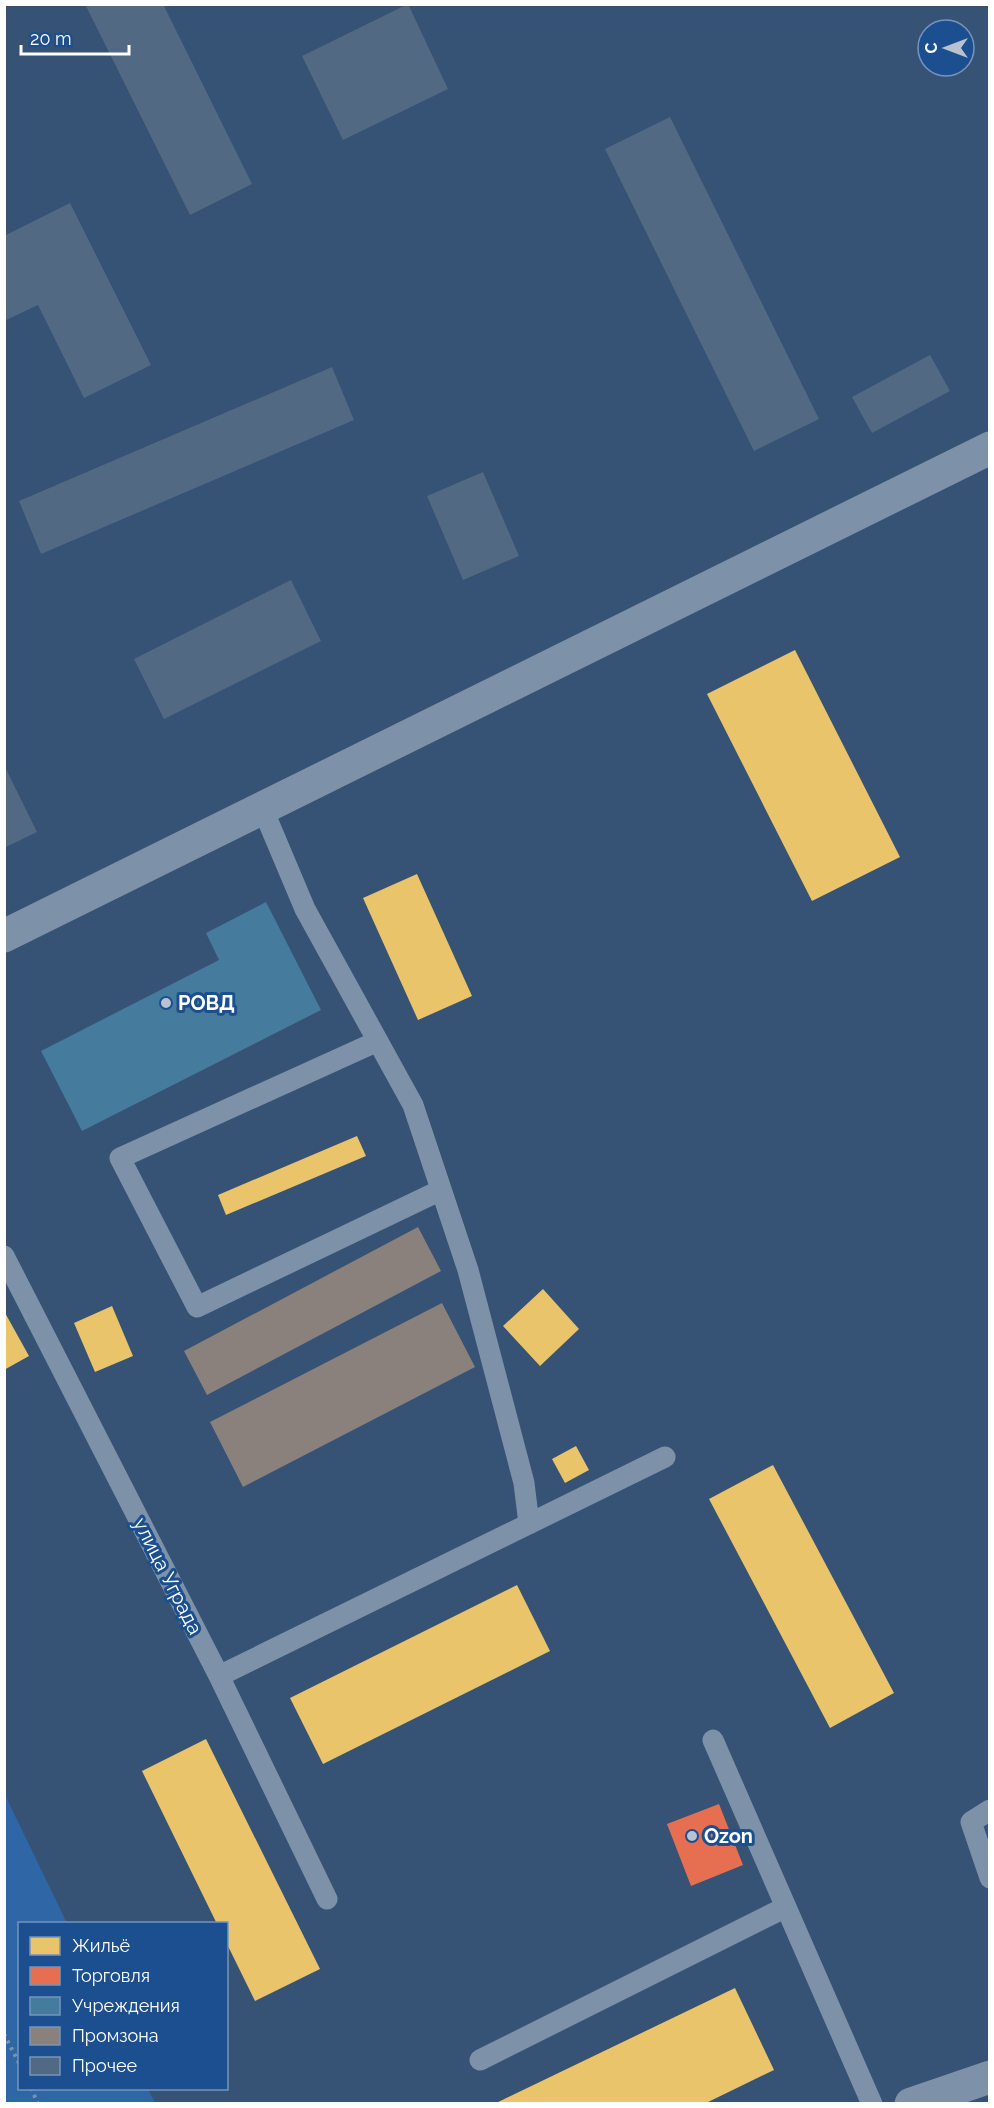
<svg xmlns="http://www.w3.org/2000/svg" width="994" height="2108" viewBox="0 0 994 2108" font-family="Raleway,sans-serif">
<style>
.green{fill:#2f66a5}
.homes{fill:#e9c46a}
.shops{fill:#e76f51}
.public{fill:#457b9d}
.industry{fill:#8a817c}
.building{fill:#526984}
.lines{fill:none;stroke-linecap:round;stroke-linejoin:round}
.path{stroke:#7d92a8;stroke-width:4;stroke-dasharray:3 4.5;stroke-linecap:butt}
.service{stroke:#7d92a8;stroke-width:21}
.minor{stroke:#7d92a8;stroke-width:33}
.poi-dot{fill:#b9c2ce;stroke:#1b4f8f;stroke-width:2}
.labels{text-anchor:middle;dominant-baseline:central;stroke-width:6;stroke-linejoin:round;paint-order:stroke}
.poi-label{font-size:20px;font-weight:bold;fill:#fff;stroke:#1b4f8f;text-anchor:start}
.street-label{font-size:20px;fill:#fff;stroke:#1b4f8f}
</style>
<rect width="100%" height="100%" fill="#365274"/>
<path class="green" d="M5,1795L67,1923L20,1924V2088L148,2089L155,2103H5Z"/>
<path class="homes" d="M795,650L900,857L812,901L707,694Z
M417,874L472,996L418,1020L363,898Z
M357,1136L366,1156L226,1215L218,1195Z
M543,1289L579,1329L540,1366L503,1326Z
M112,1306L133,1356L95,1372L74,1323Z
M4,1311L29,1356L4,1370Z
M576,1446L589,1470L565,1483L552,1459Z
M773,1465L894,1693L830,1728L709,1499Z
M517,1585L550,1651L323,1764L290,1698Z
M206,1739L320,1969L255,2001L226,1942V1924H217L142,1771Z
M735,1988L774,2070L704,2104H494Z"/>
<path class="shops" d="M719,1804L743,1865L691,1886L667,1824Z"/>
<path class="public" d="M266,902L321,1010L82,1131L41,1051L219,960L206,933Z"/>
<path class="industry" d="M418,1227L441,1271L207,1395L184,1351Z
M442,1303L475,1367L243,1487L210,1422Z"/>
<path class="building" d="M85,4H163L252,184L190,215Z
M408,4L448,89L343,140L302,56Z
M670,117L819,419L754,451L605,149Z
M70,203L151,365L84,398L38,305L4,321V236Z
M930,355L950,391L872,433L852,397Z
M332,367L354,420L41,554L19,501Z
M483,472L519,556L463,580L427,496Z
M291,580L321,641L164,719L134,659Z
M4,765L37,832L4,848Z"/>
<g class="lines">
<path class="path" d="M4,2034L20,2065
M31,2088L38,2104"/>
<path class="service" d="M262,807L305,909L413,1105L468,1270L524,1483L529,1524
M378,1041L120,1158L197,1307L441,1190
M4,1256L219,1676L327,1899
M219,1676L665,1457
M713,1740L872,2104
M990,1810L971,1822L990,1878
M480,2060L786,1907"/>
<path class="minor" d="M4,936L990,448
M911,2104L990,2077"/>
</g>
<g class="poi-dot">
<circle cx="166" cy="1003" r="6"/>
<circle cx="692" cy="1836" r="6"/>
</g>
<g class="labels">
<g class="poi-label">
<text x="178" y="1003">РОВД</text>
<text x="704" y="1836">Ozon</text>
</g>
<g class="street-label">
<text transform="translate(168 1576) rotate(63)">улица Уграда</text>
</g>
</g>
<rect width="994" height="2108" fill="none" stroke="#ffffff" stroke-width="12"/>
<rect x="18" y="1922" width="210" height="168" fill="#1b4f8f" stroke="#7695bc" stroke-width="1.5"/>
<rect x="30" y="1937" width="30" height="18" fill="#e9c46a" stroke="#7695bc" stroke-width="1.5"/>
<text x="72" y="1952" font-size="18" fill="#ffffff">Жильё</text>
<rect x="30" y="1967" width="30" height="18" fill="#e76f51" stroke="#7695bc" stroke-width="1.5"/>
<text x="72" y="1982" font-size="18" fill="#ffffff">Торговля</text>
<rect x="30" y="1997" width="30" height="18" fill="#457b9d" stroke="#7695bc" stroke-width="1.5"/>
<text x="72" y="2012" font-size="18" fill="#ffffff">Учреждения</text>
<rect x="30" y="2027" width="30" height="18" fill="#8a817c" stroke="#7695bc" stroke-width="1.5"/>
<text x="72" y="2042" font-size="18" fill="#ffffff">Промзона</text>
<rect x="30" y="2057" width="30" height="18" fill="#526984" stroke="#7695bc" stroke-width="1.5"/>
<text x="72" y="2072" font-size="18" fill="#ffffff">Прочее</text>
<g transform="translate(946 48) rotate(270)"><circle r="28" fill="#1b4f8f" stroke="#7695bc" stroke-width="1.5"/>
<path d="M0-4.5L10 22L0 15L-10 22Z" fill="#b9c2ce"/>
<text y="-9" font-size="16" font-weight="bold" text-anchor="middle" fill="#ffffff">С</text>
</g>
<path d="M21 45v9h108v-9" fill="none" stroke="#ffffff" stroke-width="3"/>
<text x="30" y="45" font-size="18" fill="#ffffff" stroke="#1b4f8f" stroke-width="4.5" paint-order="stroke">20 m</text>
</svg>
